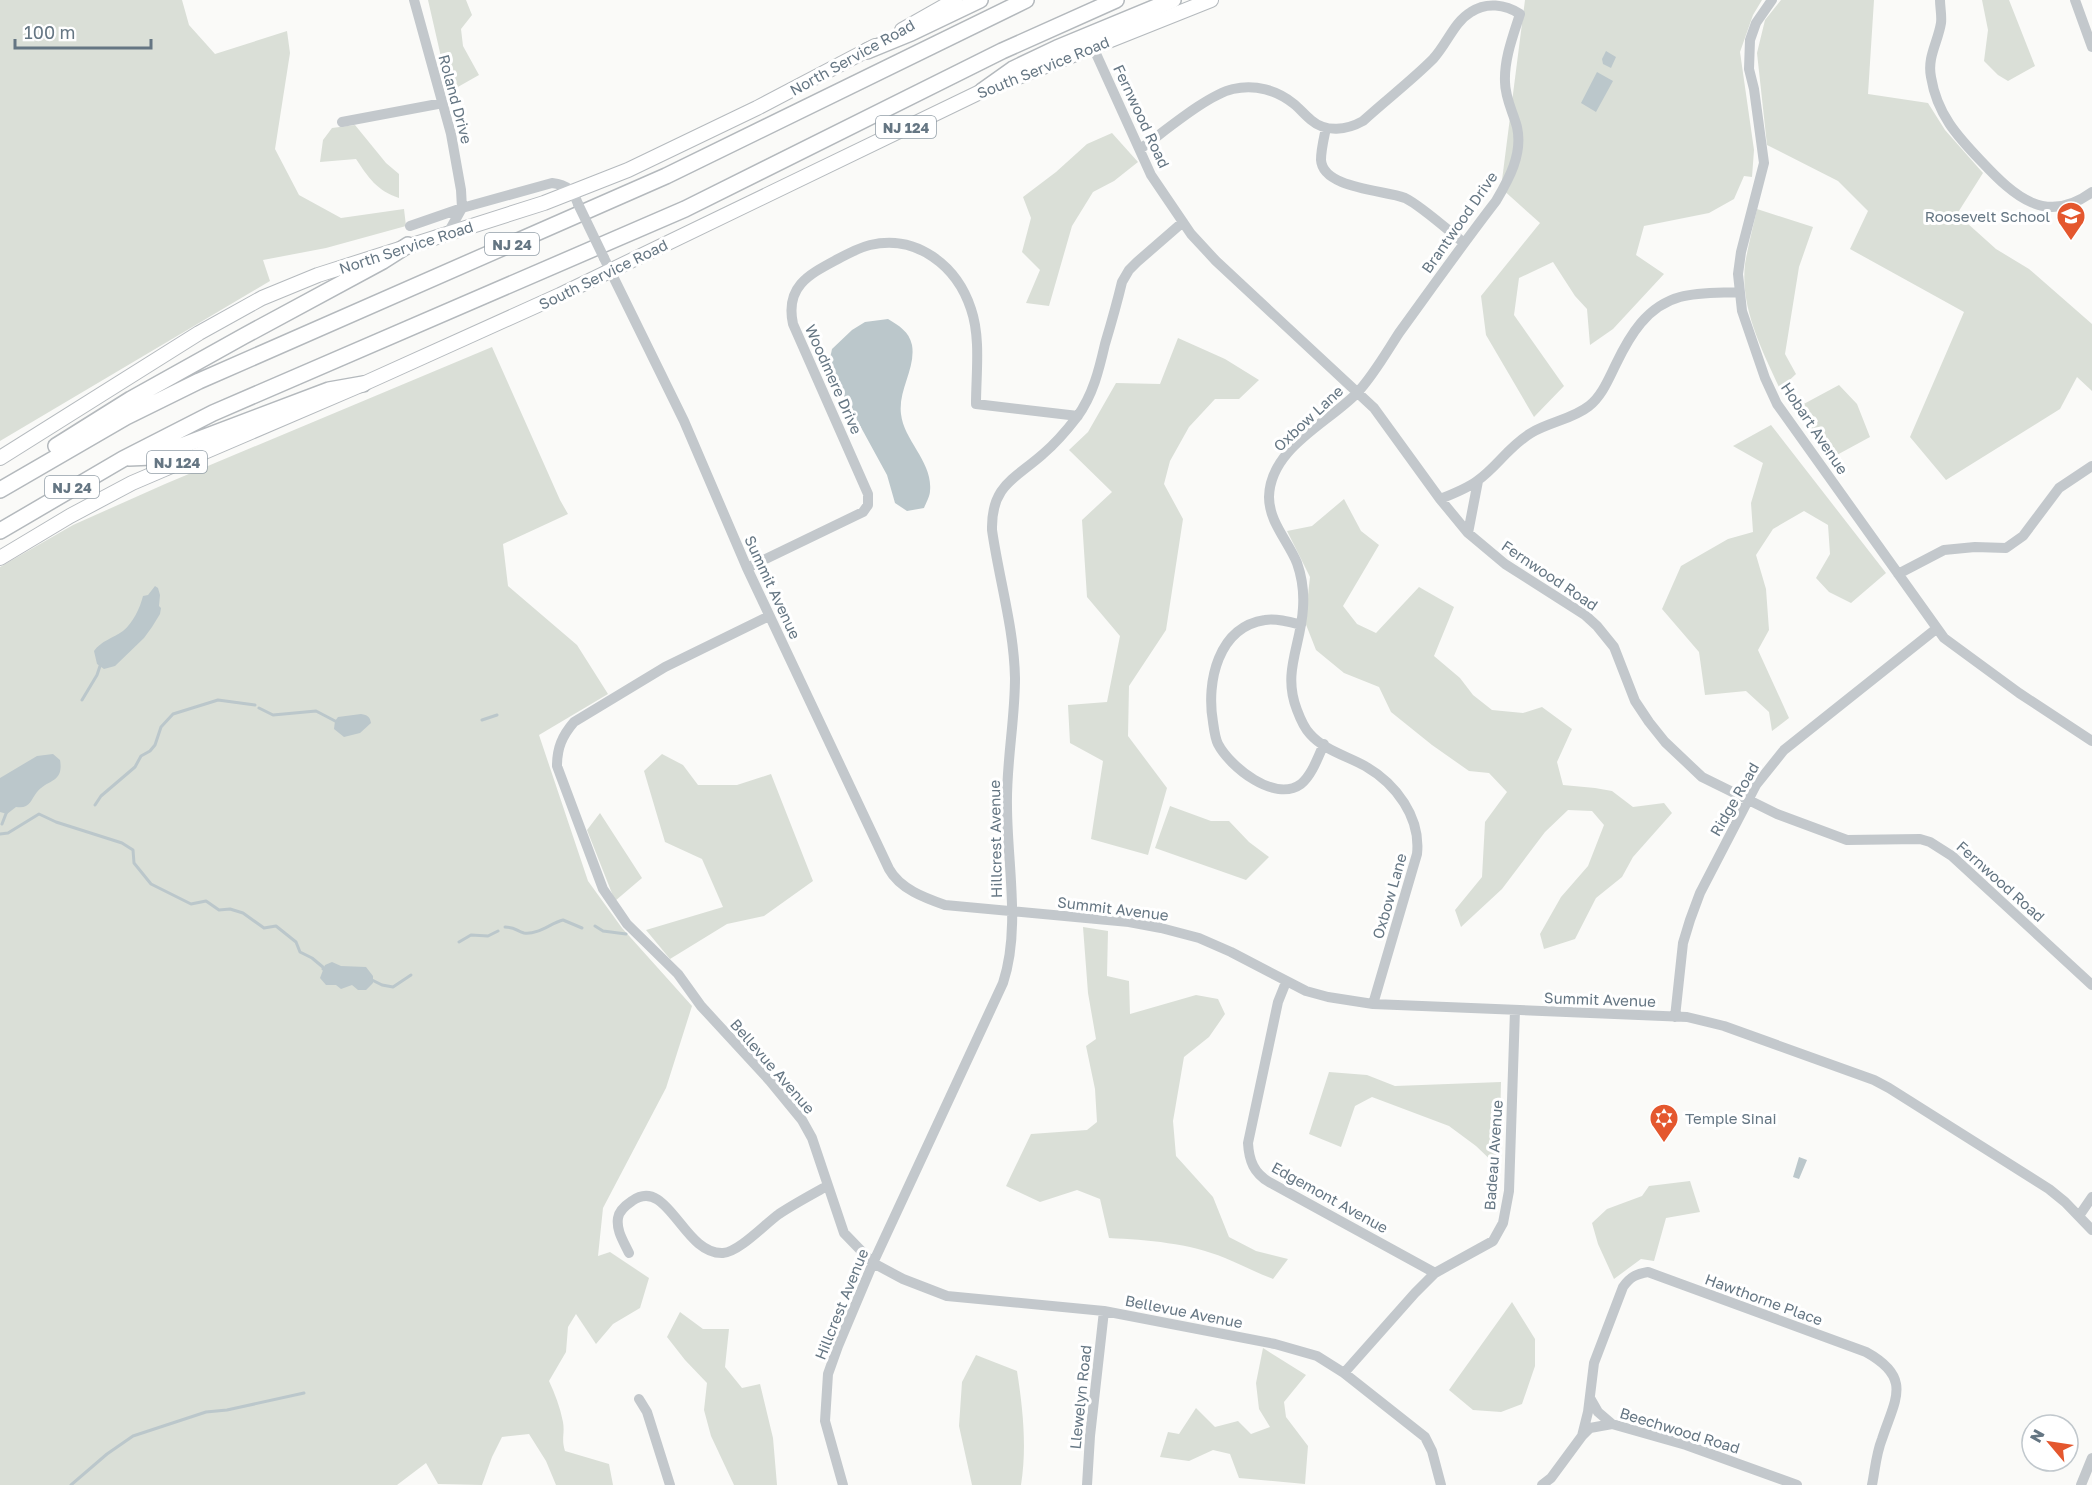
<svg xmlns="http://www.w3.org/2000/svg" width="2092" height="1485" viewBox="0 0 2092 1485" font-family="'Golos Text',sans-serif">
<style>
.green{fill:#dadfd7}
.water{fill:#bbc7cb}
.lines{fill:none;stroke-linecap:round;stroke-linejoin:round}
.stream{stroke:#bbc7cb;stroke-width:3}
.major-casing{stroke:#b5babe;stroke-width:16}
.highway-casing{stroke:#b4b9bd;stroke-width:18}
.minor{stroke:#c3c8cc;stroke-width:10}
.major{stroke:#fff;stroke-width:14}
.highway{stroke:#fff;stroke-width:15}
.minor-bridge{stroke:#c3c8cc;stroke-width:10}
.labels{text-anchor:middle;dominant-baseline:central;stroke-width:6;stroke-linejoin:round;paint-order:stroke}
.shield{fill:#fff;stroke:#939fa8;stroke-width:1.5}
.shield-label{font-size:14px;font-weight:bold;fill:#657683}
.street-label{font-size:15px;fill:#657683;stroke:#fff}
.poi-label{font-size:15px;fill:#657683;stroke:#fff;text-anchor:end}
</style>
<rect width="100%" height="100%" fill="#fafaf8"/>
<path class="green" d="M0,0H182L189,25L215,54L287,31L290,53L275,149L299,195L341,218L404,209L406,226L326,248L263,260L270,281L0,441Z
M428,0H466L472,15L461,29L463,46L479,75L449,92Z
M1525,0H1762L1753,15L1740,52L1754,150L1752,177L1744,176L1734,199L1709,213L1644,226L1636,255L1664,274L1613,329L1590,345L1587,309L1575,296L1553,262L1519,278L1514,315L1564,386L1534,417L1486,335L1481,296L1540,223L1501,188Z
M1781,0H1874L1868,94L1928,103L1945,130L1983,173L1957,214L1996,249L2029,269L2092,324V391L2077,377L2060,409L1946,480L1910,437L1964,312L1850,249L1868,211L1838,181L1767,145L1757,53L1765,20Z
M1982,0H2009L2035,66L2008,81L1998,75L1984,61L1988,30Z
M355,125L386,163L399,174V198C377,191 368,177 356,159L320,162L323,140L332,128Z
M1112,133L1138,162L1114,181L1093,192L1072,226L1049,306L1026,303L1040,270L1022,252L1031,218L1023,197L1056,172L1087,144Z
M1757,209L1813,227L1799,267L1785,354L1796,374L1780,389C1762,350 1740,308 1745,264C1748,246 1753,227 1757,209Z
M1178,338L1225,359L1259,380L1239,399H1215L1189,427L1170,461L1164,484L1183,519L1166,630L1129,686L1128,736L1167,788L1148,855L1091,839L1103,761L1070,743L1068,705L1107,702L1120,636L1087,597L1082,520L1112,492L1069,450L1088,432L1116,383L1160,384Z
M492,347L560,500L568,514L503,544L508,586L577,645L608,694L539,735L588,881L622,928L692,1006L666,1088L603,1208L598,1256L610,1252L649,1278L640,1308L613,1324L596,1344L576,1314L568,1327L566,1352L549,1381C555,1394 560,1407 563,1422C565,1434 561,1439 565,1451L609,1464L613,1485H556L546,1461L529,1434L502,1437L492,1457L482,1485L438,1484L426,1463L397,1485H0V567L73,525L165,484Z
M1839,385L1857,404L1870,437L1835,456L1814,436L1800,406Z
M1771,425L1886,573L1851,603L1829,592L1816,578L1830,554L1828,525L1804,511L1773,529L1756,555L1766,589L1769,630L1758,650L1789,718L1772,731L1769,712L1746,691L1705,695L1699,652L1662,609L1681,566L1728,539L1753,532L1751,503L1763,463L1733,446Z
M1344,499L1361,531L1379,545L1343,606L1357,624L1376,633L1419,587L1454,607L1434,656L1460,678L1473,695L1492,710L1523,713L1542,707L1572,729L1557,762L1563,785L1595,788L1612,791L1633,807L1664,803L1672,813L1633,857L1622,877L1596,898L1575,939L1544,949L1540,934L1561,897L1588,866L1604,825L1592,811L1568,810L1545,832L1502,889L1461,927L1455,910L1482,877L1485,822L1507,792L1489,773L1469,771L1432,745L1391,712L1379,687L1344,673L1316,650L1305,622L1310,577L1287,531L1312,526Z
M662,754L683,765L698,785H737L771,774L813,881L764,916L727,924L670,959L646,930L723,907L702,859L665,842L644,771Z
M1170,806L1211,821H1229L1249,842L1269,857L1246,880L1155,848Z
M600,813L642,878L615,901L587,830Z
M1083,927L1108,931L1107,976L1129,981L1130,1014L1196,995L1218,999L1225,1014L1209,1037L1184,1057L1173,1121L1176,1156L1213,1197L1229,1237L1256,1251L1288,1259L1273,1279C1257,1273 1242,1265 1225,1258C1189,1243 1148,1240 1109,1238L1100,1199L1077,1190L1040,1202L1006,1186L1031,1134L1087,1130L1097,1122L1095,1089L1086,1046L1096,1039L1088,993Z
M1329,1072L1367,1075L1395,1086L1501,1082L1499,1168L1476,1146L1449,1126L1372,1097L1355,1106L1341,1147L1309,1134Z
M1690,1181L1700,1212L1666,1218L1654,1261L1641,1259L1614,1279L1598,1244L1592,1223L1607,1209L1642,1196L1649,1186Z
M1512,1302L1535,1339V1366L1522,1404L1501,1412L1473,1410L1449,1390Z
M680,1312L703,1329H729L725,1367L742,1388L760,1384L773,1438L777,1485H734L711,1436L704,1410L707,1383L685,1360L667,1337Z
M1263,1348L1306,1375L1284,1402L1286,1417L1308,1446L1305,1484L1239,1478L1230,1454L1213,1450L1189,1461L1160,1457L1168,1432L1179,1434L1196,1408L1215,1427L1238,1421L1251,1434L1270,1427L1259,1409L1256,1383Z
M976,1355L1017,1371C1023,1409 1027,1447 1021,1485H972L959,1426L962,1382Z"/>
<path class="water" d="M1606,51L1616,57L1611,68L1603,64L1602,59Z
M1597,72L1613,81L1596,112L1581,103Z
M888,319C899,326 909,331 912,345C916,368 898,390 901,414C904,441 933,462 930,491C930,496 926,503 924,508L907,511L895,503L887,475L834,378L829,363L832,349L852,330L865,322Z
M155,586L158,588L160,595L159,606L161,608L160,614L152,627L144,638L115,666L104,669L97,664L94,651C101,641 113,638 123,631C133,623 140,608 143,596L148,595Z
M361,714C368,715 370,717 371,723L360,733L344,737L334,729L335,721L338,717Z
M53,754L60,760C64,783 48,779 37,792C30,801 30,809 16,807L7,814L0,812V778L37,756Z
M332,962L341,966L366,967L373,976V983L366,990H358L352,985L341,989L336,985H326L320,978L325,965Z
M1799,1157L1807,1160L1799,1179L1793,1177Z"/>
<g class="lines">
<path class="stream" d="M82,700L97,675L100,666
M259,708L273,715L316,711L337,722
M482,720L497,715
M95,805L101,796L135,767L141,756L150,751L155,745L161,727L173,714L218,700L255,705
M2,824L7,811
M0,834L8,833L39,814L56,822L122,843L133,850L134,863L151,884L191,904L206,901L219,910L230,909L243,913L264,928L276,926L296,942L300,952L312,958L324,968L323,969
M595,926L603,931L626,934
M505,927C516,927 516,931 524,933C538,935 551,923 563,920L582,928
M459,942L471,935L488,936L498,931
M370,979L382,985L393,987L411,975
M71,1485L107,1454L133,1436L206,1412L227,1410L304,1393"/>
<g class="major-casing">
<path id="major" d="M902,30L955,0
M0,458L199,333L262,298L318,275L544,203L628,170L757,108L875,46
M0,558L70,516L132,483L363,384L560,295L978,93L1211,0"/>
</g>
<g class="highway-casing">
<path id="highway" d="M867,51L911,33L980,0
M982,91L1013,69L1057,48L1173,0
M56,446L131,399L244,336L383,261L408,245
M129,458L152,457L329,390L363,384
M0,490L126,417L199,381L666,176L1026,0
M0,531L123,459L213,413L685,209L1002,51L1116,0"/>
</g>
<path class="minor" d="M414,0L451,134L461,190L462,208L448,233
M1772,0L1756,23L1750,40L1749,69L1754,89L1764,163L1741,252L1738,274L1742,311L1765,378L1777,404L1944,638L2019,693L2092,741
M1940,0C1940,7 1942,16 1941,23C1938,42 1927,57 1931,77C1937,114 1957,136 1982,162C2014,196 2046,226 2092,192
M2075,0L2092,47
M1093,47L1151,175L1191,234L1216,261L1374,408L1440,499L1468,533L1505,564L1585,615L1597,626L1614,647L1635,701L1649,722L1665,742L1702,777L1777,814L1847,840L1920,839L1930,842L1952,856L2092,985
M342,122L443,103
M1326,128C1324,138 1321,149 1321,160C1323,189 1385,190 1405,198C1420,205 1449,231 1464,243
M1140,149C1164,132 1207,95 1233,89C1255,84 1277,90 1294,104C1300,109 1305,115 1311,120C1326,133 1347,130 1363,121C1386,100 1411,81 1433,59C1447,44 1454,22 1471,12C1486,2 1505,4 1520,14C1513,36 1504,59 1505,82C1505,98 1513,112 1517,127C1523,154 1509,179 1496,201C1462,245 1431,289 1399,333C1386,353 1373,376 1357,393C1328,423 1270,448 1269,497C1269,522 1288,541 1297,563C1302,577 1304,593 1303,608C1301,646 1282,672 1297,710C1300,718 1304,728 1310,734C1324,750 1347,756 1365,766C1396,784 1421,817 1417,854L1373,1004
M410,226L462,208L552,183C567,185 573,190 578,204
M604,258L684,421L747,568L889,869C900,889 925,898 945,905L1129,922L1161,928L1199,938L1231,952L1306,991L1328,997L1373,1004L1687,1017L1724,1026L1874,1080L1889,1088L2049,1189L2065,1202L2092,1230
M1440,499C1453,494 1466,489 1477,481C1497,467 1508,447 1531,433C1549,422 1573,419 1589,406C1602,396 1609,378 1616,364C1630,335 1647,306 1680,297C1698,292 1720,293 1739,292
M1468,533L1478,481
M747,568L863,512L868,505V494L793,324C785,287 808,275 836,260C847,254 858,248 870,245C917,234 957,266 971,309C981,338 976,374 976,404L1078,416
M1898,574L1944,550L1975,547L2006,548L2023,536L2059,488L2092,466
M769,616L665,667L574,722C562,736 557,748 557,766L603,889L627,924L678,974L701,1006L770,1081L802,1120L812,1138L844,1233L873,1263L903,1279L947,1296L1104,1311L1275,1344L1317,1356L1344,1373L1425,1437L1432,1451L1441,1485
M1301,625C1290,622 1276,618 1265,620C1218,627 1206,682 1213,722C1214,729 1215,738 1218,744C1230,767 1275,803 1301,784C1312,775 1318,757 1324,744
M1286,982L1278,1002L1248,1143C1249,1161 1254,1173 1269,1182L1435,1273
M1675,1017L1683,943L1690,920L1700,893L1756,785L1784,750L1936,629
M2079,1216L2092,1197
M629,1253C624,1242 616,1231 618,1218C619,1211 626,1205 632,1201C668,1175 683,1255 723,1253C739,1252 765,1224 779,1214C794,1204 811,1195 827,1186
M1344,1373L1415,1293L1435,1273L1493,1241L1503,1223L1509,1191L1515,1010
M1590,1398L1598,1412L1612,1424
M639,1399L647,1412L670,1485
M1582,1436L1588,1412L1594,1363L1623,1287C1630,1277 1636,1274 1648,1272L1866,1352C1913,1378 1895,1399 1882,1439C1876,1454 1875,1470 1872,1485
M843,1485L825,1421L828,1374L838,1346L873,1263L1003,983C1021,929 1007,862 1007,806C1006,764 1015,721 1015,678C1014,628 999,579 992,530C991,485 1015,479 1043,454C1056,443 1067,430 1077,417C1093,395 1099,370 1105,344C1111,324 1117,303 1122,282L1129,270L1137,262L1183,222
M1087,1485L1090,1436L1104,1311
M1542,1485L1551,1478L1582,1436L1590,1428L1612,1424L1686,1445L1797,1485
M2081,1485L2092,1458"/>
<use href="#major" class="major"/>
<use href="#highway" class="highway"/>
<path class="minor-bridge" d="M578,204L604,258"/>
</g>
<defs>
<g id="school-pin" transform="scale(1.5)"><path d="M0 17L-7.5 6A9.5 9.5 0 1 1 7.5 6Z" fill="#e4572e" stroke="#fff"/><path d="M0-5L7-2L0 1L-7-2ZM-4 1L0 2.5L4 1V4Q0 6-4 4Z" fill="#fff"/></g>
<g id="synagogue-pin" transform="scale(1.5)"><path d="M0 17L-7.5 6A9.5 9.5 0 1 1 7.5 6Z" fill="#e4572e" stroke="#fff"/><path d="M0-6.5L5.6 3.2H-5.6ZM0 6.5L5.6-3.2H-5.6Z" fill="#fff"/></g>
</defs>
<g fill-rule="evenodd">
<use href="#school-pin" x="2071" y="216"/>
<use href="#synagogue-pin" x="1664" y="1118"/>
</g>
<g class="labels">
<g class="shield">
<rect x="876" y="116" width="60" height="22" rx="4.5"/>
<rect x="485" y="233" width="54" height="22" rx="4.5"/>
<rect x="147" y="451" width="60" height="22" rx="4.5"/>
<rect x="45" y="476" width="54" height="22" rx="4.5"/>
</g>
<g class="shield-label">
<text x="906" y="127">NJ 124</text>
<text x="512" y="244">NJ 24</text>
<text x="177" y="462">NJ 124</text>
<text x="72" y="487">NJ 24</text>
</g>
<g class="street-label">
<text transform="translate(852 57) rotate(-29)">North Service Road</text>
<text transform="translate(1043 67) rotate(-22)">South Service Road</text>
<text transform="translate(456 99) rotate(75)">Roland Drive</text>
<text transform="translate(1142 116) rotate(65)">Fernwood Road</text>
<text transform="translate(1459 222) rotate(-55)">Brantwood Drive</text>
<text transform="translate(406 247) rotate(-18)">North Service Road</text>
<text transform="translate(603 274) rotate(-26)">South Service Road</text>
<text transform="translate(834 379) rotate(66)">Woodmere Drive</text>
<text transform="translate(1308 418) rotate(-43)">Oxbow Lane</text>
<text transform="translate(1815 428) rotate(56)">Hobart Avenue</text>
<text transform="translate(1550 575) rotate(34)">Fernwood Road</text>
<text transform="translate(773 587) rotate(65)">Summit Avenue</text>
<text transform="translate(1734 799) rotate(-60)">Ridge Road</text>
<text transform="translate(995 839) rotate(-91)">Hillcrest Avenue</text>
<text transform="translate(2001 881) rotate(42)">Fernwood Road</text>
<text transform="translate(1389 896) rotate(-74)">Oxbow Lane</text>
<text transform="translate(1113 908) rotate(7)">Summit Avenue</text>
<text transform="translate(1600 999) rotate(2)">Summit Avenue</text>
<text transform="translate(773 1066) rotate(49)">Bellevue Avenue</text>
<text transform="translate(1493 1155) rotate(-86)">Badeau Avenue</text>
<text transform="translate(1330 1197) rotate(29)">Edgemont Avenue</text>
<text transform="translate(1764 1299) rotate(20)">Hawthorne Place</text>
<text transform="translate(841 1304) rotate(-68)">Hillcrest Avenue</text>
<text transform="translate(1184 1311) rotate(11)">Bellevue Avenue</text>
<text transform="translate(1080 1397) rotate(-84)">Llewelyn Road</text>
<text transform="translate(1680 1430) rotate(17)">Beechwood Road</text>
</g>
<g class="poi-label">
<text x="2050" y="216">Roosevelt School</text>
<text x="1685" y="1118" text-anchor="start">Temple Sinai</text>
</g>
</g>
<g transform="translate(2050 1443) rotate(299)"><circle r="28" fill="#ffffff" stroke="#c1c8cd" stroke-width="1.5"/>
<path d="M0-4.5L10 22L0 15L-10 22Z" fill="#e4572e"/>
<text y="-9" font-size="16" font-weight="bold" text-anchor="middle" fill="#657683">N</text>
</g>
<path d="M15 39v9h136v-9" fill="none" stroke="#657683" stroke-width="3"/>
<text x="24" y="39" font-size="18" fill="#657683" stroke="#ffffff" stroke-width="4.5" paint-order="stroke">100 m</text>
</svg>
